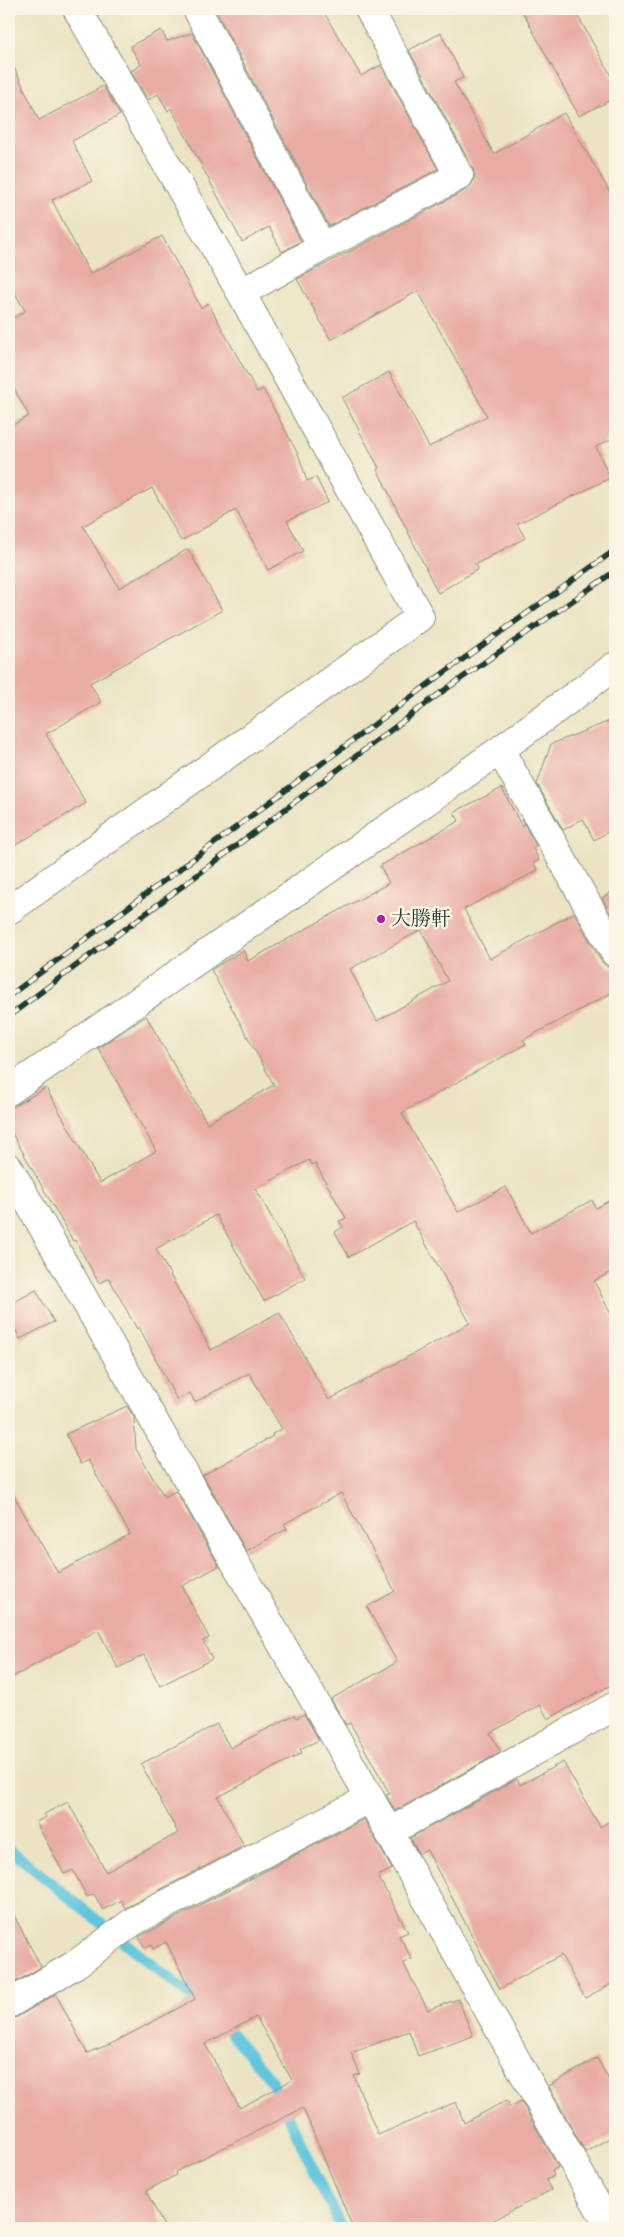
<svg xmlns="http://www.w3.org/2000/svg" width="624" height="2237" viewBox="0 0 624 2237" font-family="'IM FELL English','Noto Serif JP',serif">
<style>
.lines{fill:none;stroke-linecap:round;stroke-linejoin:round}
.stream{stroke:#61c6de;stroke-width:11}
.building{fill:#e8aca5;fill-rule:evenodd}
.minor-casing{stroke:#85907b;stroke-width:30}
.minor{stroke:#fff;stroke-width:28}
.rail-casing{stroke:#1f3d34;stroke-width:5.5}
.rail{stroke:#fcf5e5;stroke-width:4;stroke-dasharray:11;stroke-linecap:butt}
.poi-dot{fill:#b5179e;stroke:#fcf5e5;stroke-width:2}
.labels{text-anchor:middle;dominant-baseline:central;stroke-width:5;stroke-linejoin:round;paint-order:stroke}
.poi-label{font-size:20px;fill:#1f3d34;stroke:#fcf5e5;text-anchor:start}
</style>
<rect width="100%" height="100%" fill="#fcf5e5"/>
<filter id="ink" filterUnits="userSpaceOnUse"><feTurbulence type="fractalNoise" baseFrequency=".02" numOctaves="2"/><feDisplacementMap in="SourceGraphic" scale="10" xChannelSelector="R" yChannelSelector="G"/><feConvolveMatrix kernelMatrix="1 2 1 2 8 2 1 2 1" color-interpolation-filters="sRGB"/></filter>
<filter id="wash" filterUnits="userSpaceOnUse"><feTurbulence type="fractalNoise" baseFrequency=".0096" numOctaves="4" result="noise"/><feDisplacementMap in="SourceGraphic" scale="20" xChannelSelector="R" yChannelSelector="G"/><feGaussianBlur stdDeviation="1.12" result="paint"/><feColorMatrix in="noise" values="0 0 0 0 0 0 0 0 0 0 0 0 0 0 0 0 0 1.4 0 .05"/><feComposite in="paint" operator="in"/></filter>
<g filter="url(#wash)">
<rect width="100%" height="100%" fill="#ebe3c2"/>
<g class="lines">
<path class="stream" d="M9,1849L206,2008
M220,2021L271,2080L341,2228"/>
</g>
<g id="blocks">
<path class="building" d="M215,9H322L361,76L381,65L438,169L329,226Z
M521,9H574L615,83V98L579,116Z
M161,30L167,41L192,33L301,241L282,252L269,227L242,242L171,108L168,111L158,94L148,100L131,71L141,65L130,46Z
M441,33L463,78L454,82L494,154L564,113L615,201V437L596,447L610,478L517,524L525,538L476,564L478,569L438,593L377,469L379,468L342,398L389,372L429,447L487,416L418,291L331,340L297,279L466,190L472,184L475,176L473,169L409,50Z
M9,57L39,120L103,86L120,115L72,141L92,181L52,200L90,274L162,236L201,308L208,303L257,392L263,389L299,456L307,481L316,477L328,502L287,521L303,551L268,570L236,510L181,541L152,488L83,526L119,588L188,549L222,610L90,683L101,702L46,734L86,803L9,849V427L29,416L9,379V321L25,311L9,282Z
M615,719V828L594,840L583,819L563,830L537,784L551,744Z
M502,788L522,827L524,823L536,846L533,848L539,860L533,863L538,870L464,909L490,959L574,913L601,961L608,967L615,969V991L523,1040L526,1044L402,1113L458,1212L506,1187L531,1233L592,1200L596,1208L615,1197V1270L594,1281L615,1322V1683L548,1719L540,1705L490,1733L501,1752L395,1811L386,1795L390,1794L350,1723L346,1725L331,1699L397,1662L367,1607L395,1591L341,1493L284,1524L287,1529L246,1551L203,1475L273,1436L272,1434L282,1429L249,1373L195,1402L190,1393L177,1400L139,1327L137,1329L109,1278L99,1283L75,1240L73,1241L9,1128V1109L46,1088L100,1183L156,1151L98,1048L146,1016L207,1123L274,1085L211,970L243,950L248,961L389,883L380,866L459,821L454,812ZM421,930L448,981L377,1021L350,969ZM309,1160L312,1165L315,1163L346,1218L339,1221L343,1227L335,1232L349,1257L413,1221L470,1323L329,1400L279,1312L211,1350L156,1249L216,1215L264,1301L305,1278L256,1189Z
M615,890V922L602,898Z
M36,1290L54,1322L20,1339L9,1316V1305Z
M127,1406L134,1417L136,1449L164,1497L176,1491L219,1566L182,1586L209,1638L203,1641L212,1659L160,1686L144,1655L118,1668L98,1630L9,1679V1487L58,1573L130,1534L88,1460L80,1464L66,1434Z
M304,1714L319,1740L300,1749L302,1753L218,1797L244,1846L125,1908L121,1900L103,1910L94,1894L87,1897L73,1870L64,1874L36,1822L46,1817L44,1814L68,1802L106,1872L178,1833L141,1764L217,1724L230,1748L294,1715L296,1718Z
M563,1762L600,1827L615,1818V1982L585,1998L561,1955L500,1989L427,1850L419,1854L410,1838L517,1779L520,1785Z
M364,1819L392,1869L378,1876L408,1932L399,1936L412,1959L403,1963L428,2010L458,1999L473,2036L418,2056L409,2031L351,2053L360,2074L354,2076L378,2135L456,2102L464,2123L507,2100L510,2107L521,2101L558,2167L552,2171L554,2176L546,2180L551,2190L479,2228H353L303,2108L175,2172L176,2175L146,2191L165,2228H9V2020L17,2017L56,1994L87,2053L113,2043L195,1999L166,1942L153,1949L151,1945L145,1948L139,1937ZM256,2017L292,2080L240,2108L205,2044Z
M9,1906L41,1967L9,1986Z
M597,2058L615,2091V2135L585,2152L549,2086Z"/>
</g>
</g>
<g filter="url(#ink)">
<use href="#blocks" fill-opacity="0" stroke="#85907b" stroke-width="1"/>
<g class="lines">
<g class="minor-casing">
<path id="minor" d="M197,9L322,247
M241,293L322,247L459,176L369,9
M500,750L615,953
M9,910L420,617L241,293L77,9
M9,1091L500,750L615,666
M9,1168L370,1798L610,2228
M389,1832L615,1706
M9,2004L76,1964L134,1921L370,1798"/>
</g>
<use href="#minor" class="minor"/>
<g class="rail-casing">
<path id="rail" d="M9,996L434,680L615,550
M9,1016L439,694L615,571"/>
</g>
<use href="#rail" class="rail"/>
</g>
</g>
<circle class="poi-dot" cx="381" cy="919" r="5"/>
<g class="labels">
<g class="poi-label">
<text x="391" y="919">大勝軒</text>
</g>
</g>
<rect width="624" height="2237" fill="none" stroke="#fcf5e5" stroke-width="30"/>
</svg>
